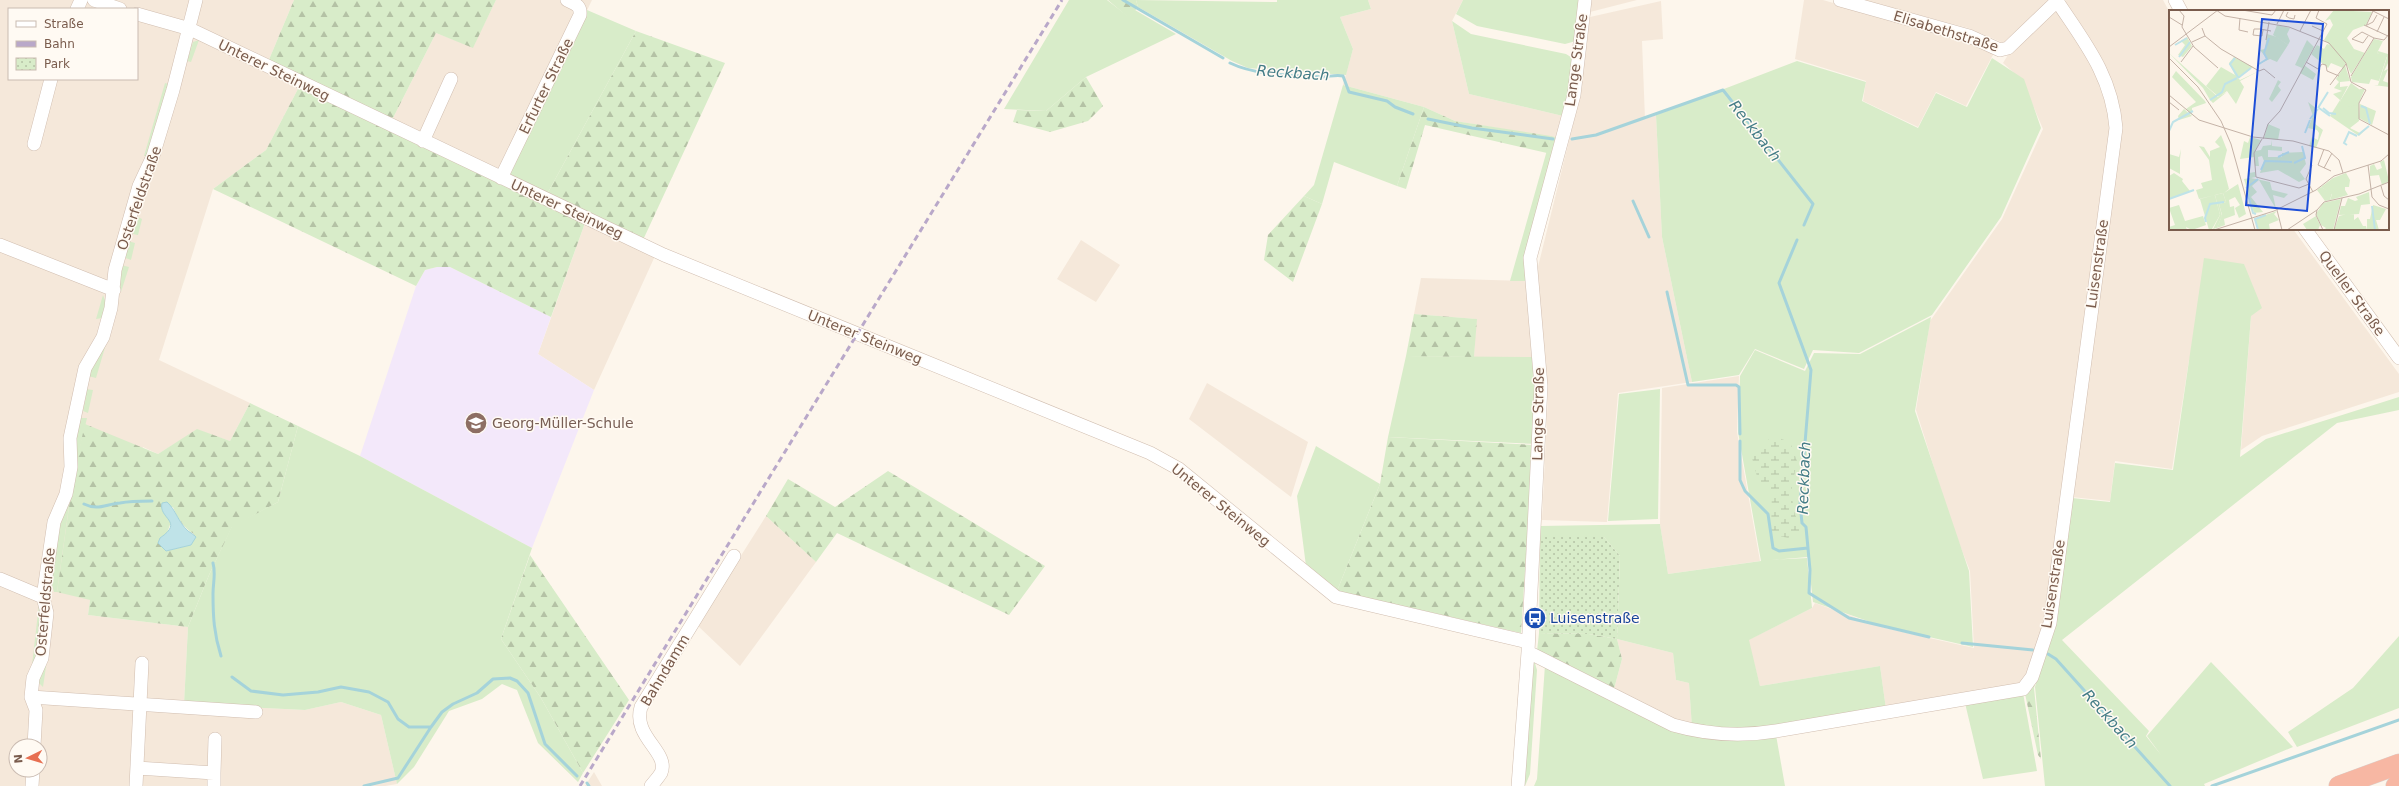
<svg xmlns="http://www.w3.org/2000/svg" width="2399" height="786" viewBox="0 0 2399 786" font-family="'DejaVu Sans',sans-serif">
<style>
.residential{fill:#f5e8da;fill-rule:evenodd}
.education{fill:#f3e8fa}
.green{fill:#d8ecc9}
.forest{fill:url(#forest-firs);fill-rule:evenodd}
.wetland{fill:url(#wetland-marsh)}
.park{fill:url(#park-dots)}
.water{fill:#bfe3e8;stroke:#a5d3da}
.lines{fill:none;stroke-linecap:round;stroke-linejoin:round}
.stream{stroke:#a5d3da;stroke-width:3}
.minor-casing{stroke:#d1beb0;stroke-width:14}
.highway-casing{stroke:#dad1cd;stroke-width:21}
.minor{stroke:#fff;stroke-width:13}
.highway{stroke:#f7b7a3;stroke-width:20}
.rail{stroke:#b9a8c9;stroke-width:3;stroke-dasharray:6 4;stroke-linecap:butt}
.labels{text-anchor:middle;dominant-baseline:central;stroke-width:3;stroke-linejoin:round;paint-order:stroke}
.street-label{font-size:14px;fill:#7a5c4d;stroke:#fffaf3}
.education-label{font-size:14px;fill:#785e54;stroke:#fffaf3;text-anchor:start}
.transit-label{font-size:14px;fill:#164399;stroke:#fffaf3;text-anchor:start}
.water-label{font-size:15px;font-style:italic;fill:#437c86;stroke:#fffaf3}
.inset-river{fill:none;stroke:#bfe3e8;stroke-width:2}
.inset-road{fill:none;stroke:#c5b3a7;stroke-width:1}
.view{fill:#1d4ed8;fill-opacity:0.15;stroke:#1d4ed8;stroke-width:2}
.inset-edge{fill:none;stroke:#7a5c4d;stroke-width:2}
</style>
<defs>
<pattern id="forest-firs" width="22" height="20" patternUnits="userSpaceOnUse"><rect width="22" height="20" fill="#d8ecc9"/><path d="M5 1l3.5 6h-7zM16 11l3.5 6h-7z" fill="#b4c2a5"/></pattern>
<pattern id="wetland-marsh" width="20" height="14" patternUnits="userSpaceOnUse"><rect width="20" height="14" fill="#d8ecc9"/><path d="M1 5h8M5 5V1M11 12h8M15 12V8" fill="none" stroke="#b4c2a5"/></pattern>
<pattern id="park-dots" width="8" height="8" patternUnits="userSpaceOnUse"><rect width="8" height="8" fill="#d8ecc9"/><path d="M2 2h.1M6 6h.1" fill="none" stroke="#b4c2a5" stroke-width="1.8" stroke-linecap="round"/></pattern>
</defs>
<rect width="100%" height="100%" fill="#fdf6ec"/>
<path class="residential" d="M0,0H294L268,62L299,87L266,150L213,189L159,360L250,403L230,441L197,430L158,454L143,447L90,600L88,615L188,627L184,704L305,710L341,702L381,715L397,784L385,786H0ZM9,9H137V79H9ZM16,746H40V770H16Z
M496,0H592L507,177L392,120L436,33L473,47Z
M1368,0H1463L1452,21L1469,94L1563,116L1558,138L1455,121L1424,107L1343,85L1353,49L1340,17L1371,9Z
M1591,0H1637L1590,12Z
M1804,0H1823L1965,41L1994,53L1966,106L1936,92L1918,127L1863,101L1866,81L1795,59Z
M1862,0H2048L2006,44L1968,28Z
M2066,0H2163L2170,13V229H2293L2399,374V392L2262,436L2241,450L2251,316L2244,264L2189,360L2172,469L2115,461L2110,501L2062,496L2044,624L2022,686L1886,709L1880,666L1760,686L1748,640L1812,608L1815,603L1885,628L1974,648L1970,571L1952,525L1916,410L1930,321L2002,219L2043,129L2022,80L2003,63L2011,50Z
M1661,1L1663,39L1642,41L1645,119L1656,115L1662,237L1692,382L1618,393L1607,522L1542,520L1548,394L1537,271L1580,96L1590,17Z
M585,223L655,256L594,390L538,354Z
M1081,240L1120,265L1096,302L1057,279Z
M1421,278L1526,281L1533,357H1474L1476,319L1414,314Z
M1739,376L1737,432L1760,561L1668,574L1660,524L1662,388Z
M1207,383L1308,442L1291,497L1189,419Z
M766,516L816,562L740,666L697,625Z
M1617,639L1673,653L1676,680L1689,683L1692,728L1614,689L1622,659Z
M594,772L602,786H585Z"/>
<path class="education" d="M437,267H450L551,317L538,354L594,390L532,548L360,456L416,286L425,270Z"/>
<path class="green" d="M1069,0H1107L1129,17L1135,10L1176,34L1086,77L1046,111L1004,109Z
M1136,0L1277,2V0H1368L1371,9L1340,17L1353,49L1346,75L1248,68L1232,61L1138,7Z
M1463,0H1580L1576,41L1565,44L1477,26L1456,14Z
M587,10L636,31L546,196L507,177Z
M1452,21L1471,34L1566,54L1574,59L1563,116L1469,94Z
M199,40L191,62L187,61L193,42Z
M1992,58L2024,79L2041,128L2001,217L1932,315L1859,353L1813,350L1804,369L1755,349L1739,375L1692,382L1662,237L1656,115L1797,61L1866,82L1862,101L1918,128L1936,93L1967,107Z
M165,83L168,84L148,156H144Z
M1343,85L1424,107L1397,186L1334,162L1322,204L1304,196L1314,185Z
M1551,136L1558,138L1526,281H1510Z
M138,217L142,219L138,235L133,234Z
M128,241L135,243L131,260L123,257Z
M2204,258L2244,264L2262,308L2251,316L2240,457L2266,439L2399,397V410L2337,423L2062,640L2149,731L2146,736L2161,755L2147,736L2211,662L2293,747L2204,784L2205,786H2045L2035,687L2053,626L2072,498L2110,502L2115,463L2173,470Z
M121,265L129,267L121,292L120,291Z
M103,295L106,303L102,318L96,319Z
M1931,317L1915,411L1969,571L1973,647L1885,627L1813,602L1808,557L1771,560L1807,558L1812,608L1749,640L1760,686L1880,666L1886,709L1775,729L1692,728L1689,683L1676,680L1673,653L1617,639L1620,556L1604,537H1540V526L1660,524L1668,574L1761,561L1738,432L1740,376L1755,350L1805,371L1814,353L1860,354Z
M106,344L96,378L88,376L91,366Z
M1406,356L1533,357L1538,384L1536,444L1388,437Z
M85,389L93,390L88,413L83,411L86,397Z
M1660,389L1658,519L1608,521L1619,394Z
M78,418H87L76,465L73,438Z
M298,426L360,456L532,548L501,639L541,698L583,773L578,782L538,743L517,690L502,684L482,699L449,711L414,767L397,784L381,715L341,702L305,710L184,704L188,627L209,575L232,526L278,502Z
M1316,446L1380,484L1337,591L1306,566L1297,496Z
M70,499L57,592H54L50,578L59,521Z
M39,604L42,609L36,646L39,648L32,665Z
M2399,636V708L2297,747L2288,732L2353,688Z
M47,660L43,687L37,681Z
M1534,660L1537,670L1530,774L1525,786H1522Z
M1545,665L1668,726L1776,735L1785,786H1534L1537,779Z
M2023,693L2037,771L1983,779L1965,703Z"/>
<path class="forest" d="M294,0H496L473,48L436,33L392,120L268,62Z
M1108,0H1136L1138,7L1129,18Z
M636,31L725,63L643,240L546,196Z
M1086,77L1103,106L1088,121L1050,132L1013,122L1017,110L1046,111Z
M299,87L585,223L551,317L450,267H437L425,270L416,286L213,189L266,150Z
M1424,107L1455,121L1551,136L1547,153L1425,125L1406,189L1397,186Z
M1304,196L1322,204L1293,282L1264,260L1268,235Z
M1414,314L1477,319L1474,357L1406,356Z
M250,403L298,426L278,502L232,527L209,575L188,627L88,615L90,600L57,592L74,472L85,424L158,454L197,429L230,441ZM173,507C177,518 184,528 194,534L191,545L166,551L160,538L167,533L171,522L162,509Z
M1388,437L1533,445L1521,633L1337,591L1380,484Z
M888,471L1045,566L1009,615L837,533L816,562L766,516L788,479L835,507Z
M530,555L629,700L583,773L541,698L501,639Z
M1539,633L1589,634L1617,639L1622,659L1614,689L1537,651Z
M2045,648L2034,688L2041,759L2038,755L2024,689Z"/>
<path class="wetland" d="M1773,436L1790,442L1797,461L1791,492L1795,515L1804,530L1788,538L1771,534L1772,490L1759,484L1751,454Z"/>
<path class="park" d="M1540,537H1604L1620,556L1617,639L1589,634L1539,633Z"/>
<path class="water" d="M167,502C176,510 178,522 188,531C191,533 193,534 196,537L191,545L166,551L158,543L160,538C185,521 158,519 162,503Z"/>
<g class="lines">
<path class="stream" d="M1123,0L1223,58
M1230,63C1257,76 1293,75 1321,77C1329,77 1336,74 1343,76L1349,92L1387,101L1395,107L1413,114
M1428,119L1472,128L1553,139
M1572,139L1596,135L1723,90L1813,204L1804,225
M1633,201L1649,237
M1797,240L1779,283L1811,370L1800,504L1802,523L1806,527L1810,570L1809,593L1849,618L1929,637
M1667,292L1688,385H1736L1739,387L1740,434
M1740,441V480L1745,491L1768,514L1773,548L1779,551L1808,548
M84,504C98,511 106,504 120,503C130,501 142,501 152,501
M213,563C216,574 213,582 213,594C213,617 214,634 221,656
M1962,643L2033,650
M2048,654L2056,659L2170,786
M232,677L251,691L283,695L318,692L341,687L369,692L388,702L398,719L409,727H431L442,712L453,704L477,693L493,679L510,678L517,681L528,693L545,744L577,776
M587,783L589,786
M364,786L398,778L431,727
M2212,786L2399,720"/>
<g class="minor-casing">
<path id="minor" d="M94,0L120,9
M1840,0L1969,36L2000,50L2008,48L2058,0
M2175,0L2181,11
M77,9L81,0
M137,14L190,29L664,255L1150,453L1179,469L1336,597L1528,642
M423,141L451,79
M34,144L51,79
M501,178L580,15C581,5 575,4 567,0
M2305,229L2399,358
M0,245L114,290
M0,579L43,597
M1528,652L1673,725C1708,735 1740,737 1776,731L2023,689L2032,677L2050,623L2116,128C2112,76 2085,43 2057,1
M31,697L256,712
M34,746L36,710L31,697L33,678L42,658L47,613L43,597L54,522L66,494L71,467L70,438L85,368L103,337L111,308L115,270L139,186L153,156L173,90L196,0
M137,768L214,773V786
M214,773L215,739
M32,786L33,770
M136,786L142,663
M651,786C654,782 658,778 661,773C670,752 632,737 641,707L734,556
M1518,786L1528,652L1541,386L1530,258L1574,95L1585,0"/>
</g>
<g class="highway-casing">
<path id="highway" d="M2339,786L2399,764
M2396,786L2399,785"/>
</g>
<use href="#minor" class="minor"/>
<use href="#highway" class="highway"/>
<path class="rail" d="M580,786L1062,0"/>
</g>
<defs>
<g id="school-disc" transform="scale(1.15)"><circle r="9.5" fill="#8d6e63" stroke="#fffaf3"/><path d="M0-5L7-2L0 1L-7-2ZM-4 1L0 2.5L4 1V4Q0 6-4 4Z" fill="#fff"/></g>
<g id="bus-disc" transform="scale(1.15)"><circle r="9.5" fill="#1a4fb4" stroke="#fffaf3"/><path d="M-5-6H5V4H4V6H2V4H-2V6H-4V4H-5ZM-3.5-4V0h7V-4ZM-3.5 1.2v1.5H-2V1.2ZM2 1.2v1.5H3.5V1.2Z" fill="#fff"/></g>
</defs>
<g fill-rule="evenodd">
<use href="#school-disc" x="476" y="423"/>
<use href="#bus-disc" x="1535" y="618"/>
</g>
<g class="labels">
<g class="street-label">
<text transform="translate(1946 31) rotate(17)">Elisabethstraße</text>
<text transform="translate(1576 60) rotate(-82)">Lange Straße</text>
<text transform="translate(274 70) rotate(26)">Unterer Steinweg</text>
<text transform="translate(546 86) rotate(-64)">Erfurter Straße</text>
<text transform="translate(139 198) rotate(-71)">Osterfeldstraße</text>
<text transform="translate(567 209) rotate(25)">Unterer Steinweg</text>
<text transform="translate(2097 264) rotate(-82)">Luisenstraße</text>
<text transform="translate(2352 293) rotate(54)">Queller Straße</text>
<text transform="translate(865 337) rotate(22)">Unterer Steinweg</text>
<text transform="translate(1538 414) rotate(-89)">Lange Straße</text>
<text transform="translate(1221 505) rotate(39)">Unterer Steinweg</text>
<text transform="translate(2053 584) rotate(-81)">Luisenstraße</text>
<text transform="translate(45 602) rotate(-85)">Osterfeldstraße</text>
<text transform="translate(665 670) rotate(-59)">Bahndamm</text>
</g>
<g class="education-label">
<text x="492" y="423">Georg-Müller-Schule</text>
</g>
<g class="transit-label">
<text x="1550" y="618">Luisenstraße</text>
</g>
<g class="water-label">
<text transform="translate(1293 73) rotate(4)">Reckbach</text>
<text transform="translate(1755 131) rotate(52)">Reckbach</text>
<text transform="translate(1804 478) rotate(-88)">Reckbach</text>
<text transform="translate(2110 719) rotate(48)">Reckbach</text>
</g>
</g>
<g transform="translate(2169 10)">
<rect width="220" height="220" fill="#fdf6ec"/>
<path d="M98,24L108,27L119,35L108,52L101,49L90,54L98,49L91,40L96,39ZM209,41L219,44L220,42V51L215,61L219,59L214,71L220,73V77L205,75H209L218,47L208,43ZM0,43L49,87L58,82L44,93L41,90L34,78ZM139,92L148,99L145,102H148L145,113L154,120L147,138L140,136L143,127L149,130L150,123L148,120L139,118L144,106ZM52,125L58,140L54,156L60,179L55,183L69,174L77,204L70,208L66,198L71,195L66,187L60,190L61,197L65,196L66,205L55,209L56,215L48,218L53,205L50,194L57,192L54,183L30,189L27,180L34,178L32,173L43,170L40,150L30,136L35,137L41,147V141L51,137L46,132ZM81,127L92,130L86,141L92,140L94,136L102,135V130L103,136L113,137V141L99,140V147H113V143L134,142L137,154L131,162L136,169L130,172L109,160L91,163L95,151L93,146L89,147L90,156H86L85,147L71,149L75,131L79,133ZM12,139L11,149V164L0,158V144L10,147ZM215,150L220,171L213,175L210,165L201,166V156L205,154L208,160L213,158L211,152ZM86,162L87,167L82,168L101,172L103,180L119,184L115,188L104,185L107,199L90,170L83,176L88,182L82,187L94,202L85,203L75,169L81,168L80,163ZM5,163L14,169L13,171L21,181L0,189V166ZM152,177L163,183L161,190L156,191L148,180ZM200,182L201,194L192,195L190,204L170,205L172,196H176L179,188L186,191L189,190L187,187ZM46,185L51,205L43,219L40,220L31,189ZM172,189L164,220H155L157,218L152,215L147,204L154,193ZM10,195L16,211L34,206L37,215L23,220L17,217L18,220H0V217L6,215L0,198ZM204,195L217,199L211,210H207L210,220H198V209H201ZM108,201L105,204L110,210L100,214L101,220H90L85,209ZM185,204V210L189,207L194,216H197L198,220H174V205ZM147,206L151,215L149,220H138L134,214Z" fill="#d8ecc9"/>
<path d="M165,0L203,2L197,15L184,20L178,28L185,39L196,43L182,64L177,53L174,58L162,53L159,58L142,44L148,35L155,39L158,34L161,35L155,30L164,15L161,9L156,11ZM108,15L121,18L118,24L121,31L119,35L104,25ZM18,27L23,36L14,47L9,45L16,35L12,31ZM138,30L145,37L135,55L147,64L144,70L131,63L133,58L126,55ZM65,47L84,57L69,68L71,70L90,61L71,71L75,77L67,94L58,81L50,87L37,76L52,57L66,65L60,53ZM176,55L181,71L171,72V77L179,76L171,91L183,96L191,79H196L190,92V111L181,118L191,123L200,116L190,126L161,106L171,90L164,84L173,81L165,78L170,72L167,69ZM7,61L36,91L37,93L23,98V105L17,99L27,92L3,67ZM109,70L112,72L109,76L112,80L103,92L100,89ZM191,94L207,101L203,115L190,108ZM15,99L23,106L10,110L9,106ZM99,114L111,119L109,130L95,128ZM177,163L181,170L180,177H176V180L179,185L161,190L163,184L152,177L164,168ZM54,183L57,192L50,194L53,206L48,218L44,219L51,205L46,185ZM174,205V220H165L170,206Z" fill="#d8ecc9"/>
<path d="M205,29L214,31L208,43L218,46L210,71L202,69L200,74L183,72L182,67ZM182,73L194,82L189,95L179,97L171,91Z" fill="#d8ecc9"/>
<path class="inset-river" d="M6,35L18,28M10,47L21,32M66,48L61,54L69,67M90,54L98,49L95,43L100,28M69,68L82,58M41,90L53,82L56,74L68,68M192,96L197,98L201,114M149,98L159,82M150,98L161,106M154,98L160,103L167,104M141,109L149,99M0,121L4,112L24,101M136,123L141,110M189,125L200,116M178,135L175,133L180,122L188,126M109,147L120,142M125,153L136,148L133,136M92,160L96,151L123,152M77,178L89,169M78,181L84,203L87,204M0,189L25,180M203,196L206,220M37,212L36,208L41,194L55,192M89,220L86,209L97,205"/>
<path class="inset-road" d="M10,0L15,6L13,17L25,37L49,58M47,0L56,6L120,17L160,33L177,53L182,72L197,80L190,93V109L220,125M73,0L103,5L107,0M202,0L220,9M119,2L117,6L120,8L125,9L126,5M0,7L13,15M71,8L70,20L79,22M108,14L115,0M195,15L219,26M198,15L204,12L208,5M143,16L154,21M197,16L204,1M33,18L36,26L52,39L90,61L95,59L106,68M94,20L93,26L84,25L85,19H91L102,21M131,21L142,0M208,22L215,7M199,26L194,33L183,29L193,22L205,28M97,30L100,12M23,32L36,26M0,37L49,0M0,48L29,77L52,111L62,134L86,220M12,52L24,36M137,52L149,59L153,54L157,55L158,61L170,66M182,66L205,28L215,30L220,24M161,75L177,54M0,85L30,110L84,127L124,131L160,141L170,150L174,163M0,92L10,100M93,129L85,143L87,167L130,178L140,174M94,129L99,114L111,101L158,14L147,8L150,0M155,139L149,155L162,161M143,155L137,169L144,182M199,155L203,187L210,195L220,199M155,158L163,143M212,176L215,186L220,190M108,200L113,220M148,200L147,205L154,220M45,220L105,201L147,180L165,166L212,151L220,144M118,220L148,200L155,192L190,184L220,172M165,220L173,188"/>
<path class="view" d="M93,9L154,14L138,201L77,195Z"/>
<rect width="220" height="220" class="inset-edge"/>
</g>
<rect x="8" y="8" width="130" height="72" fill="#fffaf3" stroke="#cabbb1"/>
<rect x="16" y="21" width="20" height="6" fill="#ffffff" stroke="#cabbb1"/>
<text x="44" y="28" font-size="12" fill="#7a5c4d">Straße</text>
<rect x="16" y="41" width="20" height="6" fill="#b9a8c9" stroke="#cabbb1"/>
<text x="44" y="48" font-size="12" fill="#7a5c4d">Bahn</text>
<rect x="16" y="58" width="20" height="12" fill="url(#park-dots)" stroke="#cabbb1"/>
<text x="44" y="68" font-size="12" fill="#7a5c4d">Park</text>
<g transform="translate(28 758) rotate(265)"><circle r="19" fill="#fffaf3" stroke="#cabbb1"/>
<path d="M0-3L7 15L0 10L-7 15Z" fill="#e76f51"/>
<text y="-6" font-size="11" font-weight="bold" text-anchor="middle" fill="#7a5c4d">N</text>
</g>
</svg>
